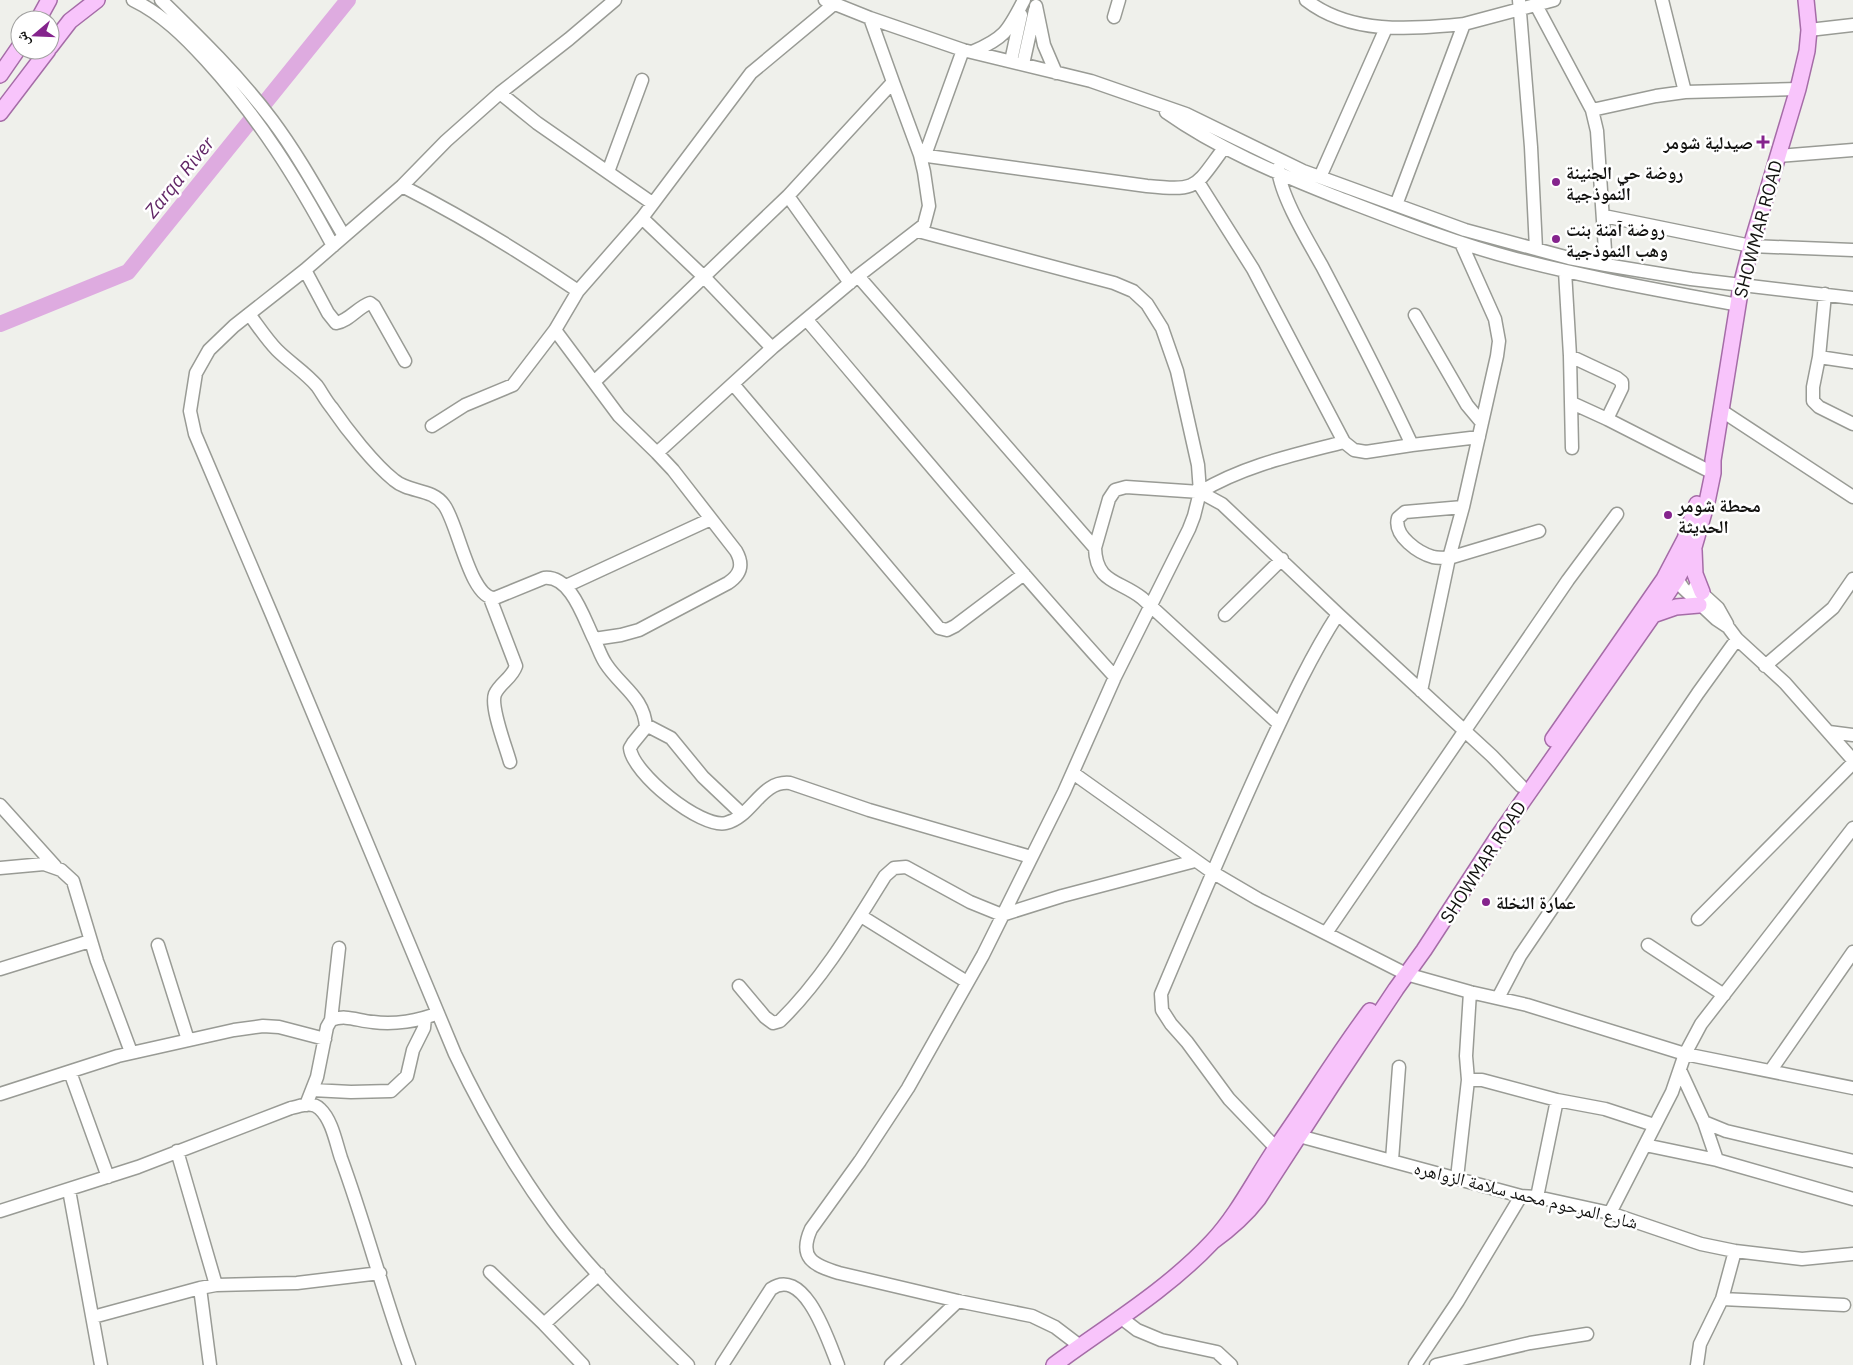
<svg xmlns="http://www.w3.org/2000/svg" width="1853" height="1365" viewBox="0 0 1853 1365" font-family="'IBM Plex Sans','Noto Naskh Arabic',sans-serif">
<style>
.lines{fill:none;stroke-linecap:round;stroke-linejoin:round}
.river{stroke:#deabe0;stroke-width:16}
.minor-casing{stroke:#999b95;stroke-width:15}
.major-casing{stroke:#a56ca7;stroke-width:18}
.minor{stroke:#fff;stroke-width:12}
.major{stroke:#f8c4fb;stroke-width:15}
.poi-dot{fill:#85248d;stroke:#fff;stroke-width:2}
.labels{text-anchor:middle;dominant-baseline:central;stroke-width:5;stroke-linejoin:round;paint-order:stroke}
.poi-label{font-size:18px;font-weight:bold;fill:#121210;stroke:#fff;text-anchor:start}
.street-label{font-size:18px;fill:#121210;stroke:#fff}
.water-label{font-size:19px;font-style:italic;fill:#602565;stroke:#fff}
</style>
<rect width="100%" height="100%" fill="#eff0eb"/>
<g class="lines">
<path class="river" d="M0,324L128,272L348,0"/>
<g class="minor-casing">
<path id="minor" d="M133,0C162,14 185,37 206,60C259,118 296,177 333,246
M161,0C200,38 239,76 272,120C299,156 321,197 344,236
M615,0L569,39L500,93L446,141L402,186L305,270L234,326L209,350L196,373L190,411L195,434L272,615L455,1054C483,1113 515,1168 553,1220C592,1273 641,1319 688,1365
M825,0L870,18L963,50L1091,81L1186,114L1303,171L1465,230L1569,258L1606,265L1691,279L1853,298
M1306,0C1351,35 1411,29 1464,24L1396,205
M1519,0L1531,147L1536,249
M1662,0L1685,92
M834,4L751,73L642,218L704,277L772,348L858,276L924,225L929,206L924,172L920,155L893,82
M1536,5L1592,110
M1036,6L1044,45L1056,73
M1114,17L1119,0
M1464,24L1554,0
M1809,30L1853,25
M972,52C1005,38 1008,31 1024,0
M1011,61L1021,15
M1023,64L1035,10
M500,93L537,123L652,203
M1166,112C1217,148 1276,173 1334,196C1394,219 1454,243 1516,259C1589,278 1664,291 1738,305
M920,155L1147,186C1199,191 1194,188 1224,148
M925,155L963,50
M1778,156L1853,150
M1278,169C1281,197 1308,241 1322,266C1353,325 1384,385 1412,445L1479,437
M608,172L642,80
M1320,177L1386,28
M1198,182L1253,269L1344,442L1354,450L1366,452L1412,445
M402,186C463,217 522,253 578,291
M788,196L850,283
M1604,216L1751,246L1853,250
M918,231L1114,283L1133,291L1147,304L1162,328L1177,371L1198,465L1200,492L1194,516L1189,529L1115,677L1064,792L983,955L908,1088L860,1161L811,1229C798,1258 813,1265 839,1273L958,1301L1032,1316L1055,1327L1080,1346
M1606,265L1597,131L1592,110L1656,96L1685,92L1798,89
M305,270L328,313L336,323C349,321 358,307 370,303L374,306L405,361
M1565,271L1570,356L1572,448
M858,276L1095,548
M1825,294L1819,357L1813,387V401L1819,407L1853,424
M249,314C258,326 267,340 277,350C290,363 305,372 317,386C322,393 326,401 332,408C347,430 374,464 394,480C409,493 432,488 444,505C458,523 470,599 495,598L544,578C571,575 584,619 594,639L621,635L639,630L728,583C740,575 744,565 736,551L673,470L657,453
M1415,315L1467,405L1482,423
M807,320C909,440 1009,560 1115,677
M555,330L619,416L657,453L772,348
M1570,356L1617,378L1622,382V388L1607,419
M1819,357L1853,362
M594,382L788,196L893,82L870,18
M733,384L939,628L947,630L955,626L1024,574
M1572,403L1607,419L1713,473
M1722,411L1853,497
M432,426L465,405L513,385L555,330L578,291L642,218
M1200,492C1245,465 1294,455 1344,442
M1463,507L1405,512L1398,518C1393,536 1419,553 1433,557C1439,558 1444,558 1449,558L1539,531
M1675,570L1677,579L1683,588L1716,619L1728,627L1737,639L1785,683L1853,760
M566,586L711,519
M1695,587L1718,608L1727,624
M490,598L516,666C512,678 500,683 495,694C490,707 506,747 510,762
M1225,615L1282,559
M594,639C598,647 601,657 606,664C621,687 644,697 646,727L633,743L630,748C632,773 701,829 726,823C752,817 761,780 790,783L869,810L1031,857
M1765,666L1833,608L1853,579
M1421,691L1449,558L1463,507L1497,356L1499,341L1495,319L1461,243
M1279,724L1142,598C1119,580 1096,583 1095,548L1109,499L1115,490L1126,487L1200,492L1222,504L1338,614L1492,756L1521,786
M646,725L671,738L703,777L742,814
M1829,732L1853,735
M1073,773L1212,872L1258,899L1406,974L1470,992L1527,1005L1685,1054L1853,1088
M0,805L55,866
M0,868L44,864L61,870L73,881L97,961L131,1052
M861,916L967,982
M1698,919L1853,763
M1326,933L1568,580L1617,514
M158,945L188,1040
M1648,945L1724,995
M0,969L90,941
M739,986L765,1017L773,1023L780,1021C822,980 854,926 885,876L894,868L906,867L970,902L1002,915L1062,896L1195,861
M1498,998L1520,956L1698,693L1737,639
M331,1020L339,948
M1680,1070L1704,1122L1717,1160L1853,1199
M1771,1070L1853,952
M70,1072L108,1177
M1468,1080L1466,1056L1470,992
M312,1090L351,1092L391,1091L407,1076L413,1050L424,1028L425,1018
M0,1094L118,1056L234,1030L263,1026L279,1027L325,1039
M306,1105L317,1077L327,1027L331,1020C346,1014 358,1021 373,1022C394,1025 419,1021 438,1013
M1704,1122L1726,1131L1853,1161
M1291,1132L1299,1136L1521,1196L1537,1197L1610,1213L1701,1244L1735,1251L1802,1259L1853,1254
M1645,1145L1717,1160
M1276,1148L1229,1099L1187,1042L1171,1024L1162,1010L1161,994C1196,911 1231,828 1269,746C1290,701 1311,656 1338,614
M177,1151L216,1285
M1392,1160L1399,1067
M1457,1178L1468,1080H1482L1557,1100L1605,1109L1654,1125
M69,1190L101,1365
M1537,1197L1557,1100
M0,1211L138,1167L291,1108C301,1106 312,1101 320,1109C332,1120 336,1143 341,1158C366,1226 384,1297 409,1365
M1610,1213L1672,1092L1685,1054L1701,1024L1853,828
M490,1272L544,1324L583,1365
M200,1288L210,1365
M1722,1299L1844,1305
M93,1317L200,1288L216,1285L297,1283L380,1273
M1120,1317L1137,1330L1161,1340L1217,1352L1231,1365
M544,1324L599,1274
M722,1365L771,1289C805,1265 829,1343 838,1365
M891,1365L958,1301
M1415,1365L1458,1301L1521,1196
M1436,1365L1530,1343L1587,1334
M1697,1365L1700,1344L1722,1299L1735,1251"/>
</g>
<g class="major-casing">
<path id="major" d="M38,20L49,0
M50,47L70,21L97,0
M0,75L20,46
M0,113L48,50
M1694,550L1695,574L1702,592
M1653,615L1676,607L1699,605
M1553,739L1664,579L1685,539L1697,504
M1212,1242C1230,1229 1245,1216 1258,1199L1332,1085L1396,989L1424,950L1497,838L1653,615L1677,579L1694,547L1707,502L1713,473V460L1741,286L1751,246L1798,89L1807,51L1809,30L1806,0
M1054,1365C1107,1326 1167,1290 1212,1242C1238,1214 1255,1179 1276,1148C1308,1103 1337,1055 1370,1011"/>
</g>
<use href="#minor" class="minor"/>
<use href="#major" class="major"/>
</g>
<g class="poi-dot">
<path d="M1760.5 134.5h5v5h5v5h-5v5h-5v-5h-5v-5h5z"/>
<circle cx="1556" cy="182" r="5"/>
<circle cx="1556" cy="239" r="5"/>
<circle cx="1668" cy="515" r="5"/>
<circle cx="1486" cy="902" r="5"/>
</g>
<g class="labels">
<g class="poi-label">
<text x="1753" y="142" text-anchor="end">صيدلية شومر</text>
<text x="1566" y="172">روضة حي الجنينة<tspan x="1566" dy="21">النموذجية</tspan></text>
<text x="1566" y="229">روضة آمنة بنت<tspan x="1566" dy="21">وهب النموذجية</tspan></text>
<text x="1678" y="505">محطة شومر<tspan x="1678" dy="21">الحديثة</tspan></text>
<text x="1496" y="902">عمارة النخلة</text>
</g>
<g class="street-label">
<text transform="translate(1758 229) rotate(-75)">SHOWMAR ROAD</text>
<text transform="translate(1483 862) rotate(-57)">SHOWMAR ROAD</text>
<text transform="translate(1526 1195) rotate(14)">شارع المرحوم محمد سلامة الزواهره</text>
</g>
<g class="water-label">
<text transform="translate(179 177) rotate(-51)">Zarqa River</text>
</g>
</g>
<g transform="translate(35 35) rotate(251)"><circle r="24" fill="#ffffff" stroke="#a0a09f"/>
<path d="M0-4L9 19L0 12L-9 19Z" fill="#85248d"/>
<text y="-8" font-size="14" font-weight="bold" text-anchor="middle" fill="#121210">ش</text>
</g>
</svg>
